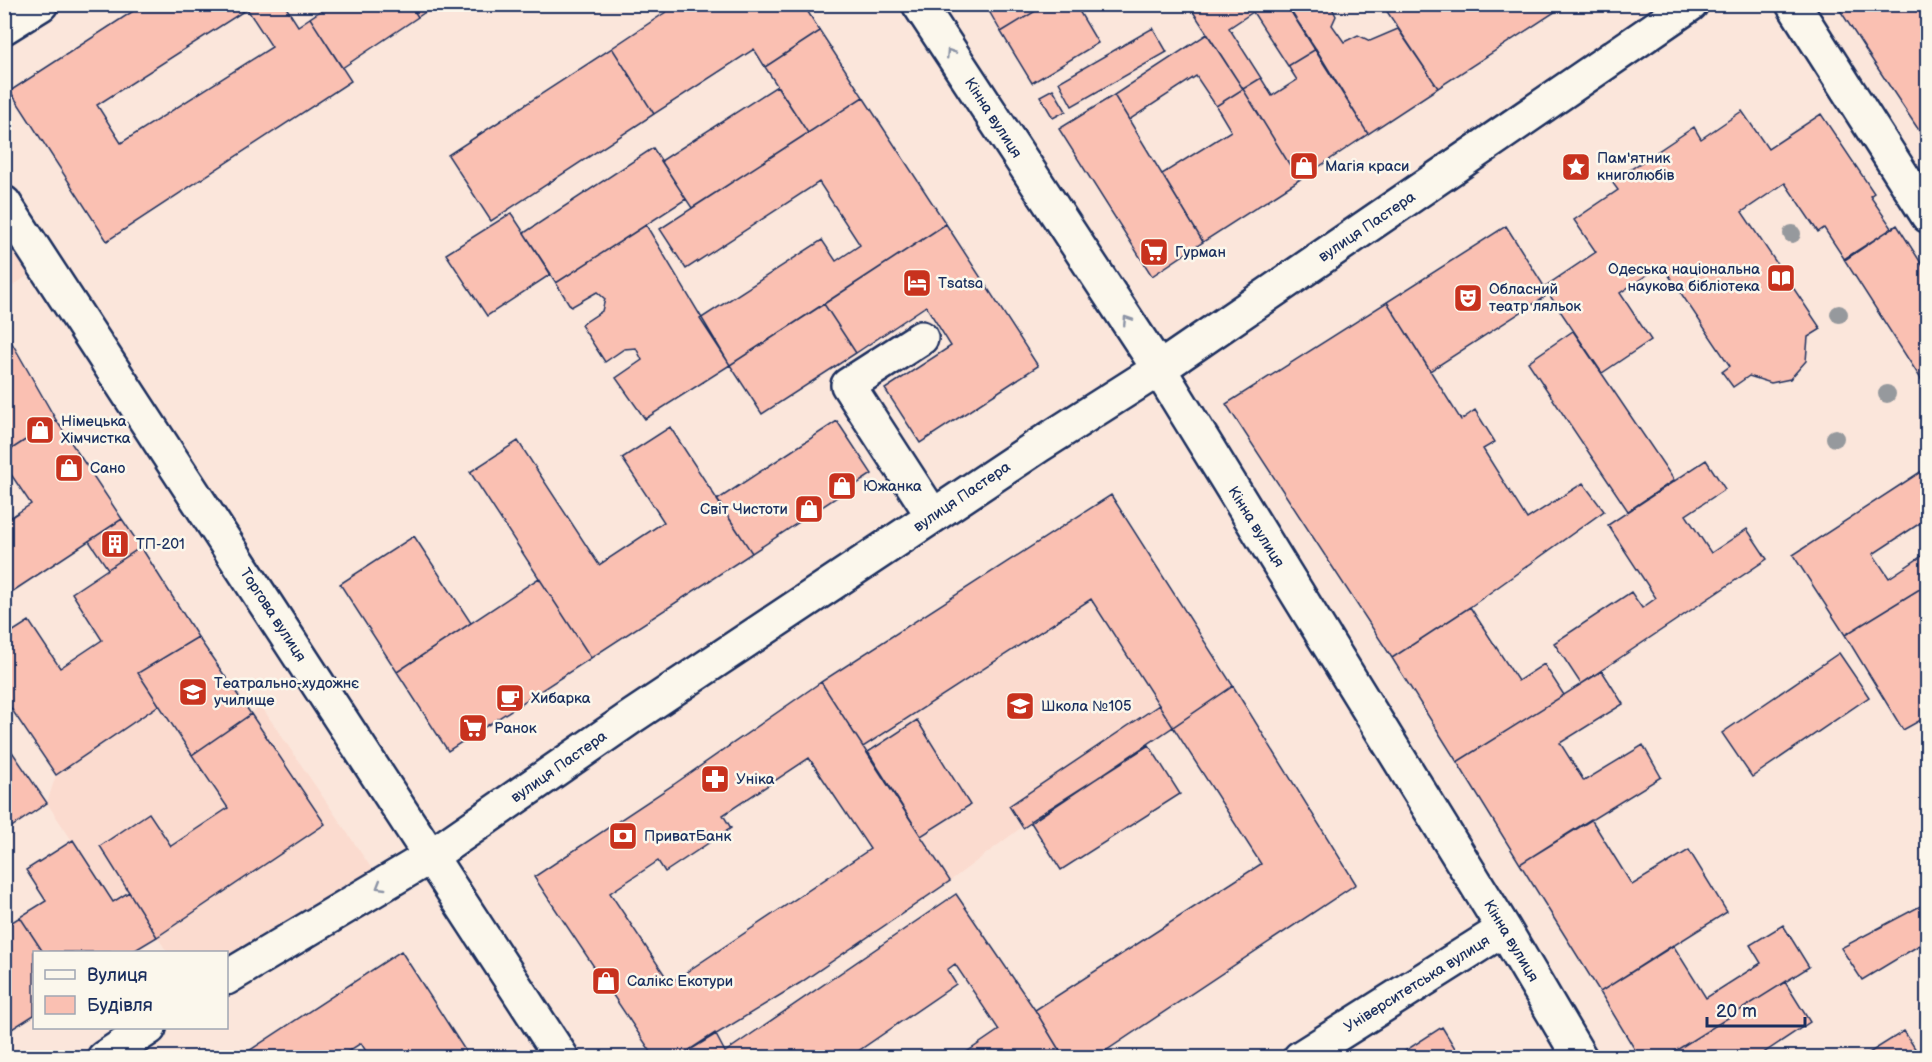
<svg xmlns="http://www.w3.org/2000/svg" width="1932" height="1062" viewBox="0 0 1932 1062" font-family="'Balsamiq Sans',sans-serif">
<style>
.built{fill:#fbdbcf}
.building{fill:#fac0b2;stroke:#1b2f5e;stroke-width:1.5;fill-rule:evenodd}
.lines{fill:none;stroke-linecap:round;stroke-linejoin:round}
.minor-casing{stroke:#1b2f5e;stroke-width:38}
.minor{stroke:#fbf7ec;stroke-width:33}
.tree{fill:#96999d}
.oneway{stroke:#8b93a5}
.labels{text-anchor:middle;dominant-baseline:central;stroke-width:5;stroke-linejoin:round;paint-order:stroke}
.street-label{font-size:15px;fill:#1b2f5e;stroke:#fbf7ec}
.poi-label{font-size:15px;fill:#1b2f5e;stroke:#fbf7ec;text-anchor:start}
</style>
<rect width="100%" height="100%" fill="#fbe6db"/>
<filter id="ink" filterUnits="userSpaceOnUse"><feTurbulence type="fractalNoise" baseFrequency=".0167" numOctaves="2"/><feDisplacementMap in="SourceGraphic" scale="12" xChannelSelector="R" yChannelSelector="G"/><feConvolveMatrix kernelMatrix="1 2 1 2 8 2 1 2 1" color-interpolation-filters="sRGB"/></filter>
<g filter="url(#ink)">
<path class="built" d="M4,209L42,266L5,291H4Z
M1111,495L1233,686L1149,745L1030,821L950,881L821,682Z
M159,705L192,754L261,706L376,875L227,971L226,952H167L129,892L113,902L47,803L56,775Z"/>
<path class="building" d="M144,4H284L298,26L310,18L351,81L107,241L10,91ZM247,9L272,47L121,143L97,105Z
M331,4H410L418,17L342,68L310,18Z
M410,4H437L418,17Z
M678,4H803L820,31L765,67L754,49L654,114L612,48Z
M985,4H1047L1001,32Z
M1047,4H1075L1098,43L1032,83L1001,32Z
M1188,4H1286L1316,49L1288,66L1253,12L1229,28L1261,78L1243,89Z
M1286,4H1330L1336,16L1332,25L1344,42L1358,35L1370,41L1398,29L1438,88L1368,134Z
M1382,4H1417L1421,10L1429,4H1567L1438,88Z
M1836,4H1927L1928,144L1867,52Z
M1153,28L1167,52L1072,106L1059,82Z
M820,31L863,97L808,133L765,67Z
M1207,34L1243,89L1216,106L1196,76L1129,120L1114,95Z
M612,48L654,114L491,221L448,155Z
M1316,49L1368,134L1299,180L1243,89L1261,78L1272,96L1297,80L1288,66Z
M777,86L808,133L692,208L661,161Z
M1053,89L1066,111L1053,118L1040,96Z
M1243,89L1299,180L1203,242L1162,174L1231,131L1216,106Z
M1114,95L1203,242L1152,276L1059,129Z
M863,97L946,224L730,365L700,319L822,240L836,261L860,245L819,182L686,269L660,229Z
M1742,111L1768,149L1821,114L1874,193L1870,196L1892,228L1845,260L1824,228L1818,232L1785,183L1742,212L1821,329L1808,337L1806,361L1790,379L1771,383L1749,376L1733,387L1722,372L1730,366L1662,265L1620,293L1651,340L1602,373L1544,287L1596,252L1574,220L1618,190L1612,182L1694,127L1701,139Z
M653,148L686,199L556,283L524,233Z
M511,213L551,274L487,316L446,254Z
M946,224L1038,366L920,443L885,389L951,346L926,306L856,353L824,304Z
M646,225L730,365L645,419L616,378L642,360L636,348L624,349L605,362L581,325L602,311L605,299L597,292L571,307L556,283Z
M1897,225L1928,274V390L1844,259Z
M1506,226L1549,294L1430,371L1387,302Z
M1387,302L1461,420L1475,410L1495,442L1483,449L1527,519L1583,483L1604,511L1470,607L1392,658L1226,404Z
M824,304L856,353L762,414L730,365Z
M4,329L56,420L4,454Z
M1573,331L1674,480L1628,511L1528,362Z
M56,420L122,519L4,597V522L31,504L4,464V454Z
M837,421L872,474L752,553L717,500Z
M670,427L752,553L591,658L470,472L518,441L599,565L664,522L622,458Z
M1706,460L1725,489L1686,515L1711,553L1747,529L1767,559L1581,684L1554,643L1631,592L1642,608L1656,598L1608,525Z
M1928,467V518L1873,554L1889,578L1928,552V584L1845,635L1793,555Z
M1111,495L1233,686L1173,727L1091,599L863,747L821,682Z
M122,519L141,547L108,569L89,541Z
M414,536L471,623L397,672L340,584Z
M141,547L198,637L138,673L159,705L56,775L4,698V637L29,621L60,668L102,640L72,593Z
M539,578L591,658L448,751L397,672Z
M1928,584V625L1925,626L1928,631V716L1903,730L1845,635Z
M1470,607L1518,681L1544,664L1564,695L1457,762L1392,658Z
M198,637L251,714L192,755L138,673Z
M1839,653L1869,697L1752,777L1722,733Z
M1602,671L1623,704L1560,743L1584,781L1643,745L1661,777L1520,864L1457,762Z
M821,682L950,881L800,983L677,1058H655L534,877L673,785ZM809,758L870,849L670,983L610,893L658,861L665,872L731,828L723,815Z
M1233,686L1356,884L1095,1058H1064L1035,1010L1261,864L1173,727Z
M1159,705L1173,727L1023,828L1009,806Z
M251,714L325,824L157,937L100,846L149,813L171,846L228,808L192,755Z
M917,720L970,805L921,836L868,752Z
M4,740L47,803L4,832Z
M1149,745L1180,794L1061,870L1030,821Z
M1591,819L1632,885L1689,850L1727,912L1600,992L1520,864Z
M73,840L113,902L129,892L157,937L132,952H43L20,917L46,901L26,870Z
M956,894L1035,1010L1064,1058H958L999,1030L955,964L947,970L956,984L848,1058H677L715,1033L725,1052Z
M1928,902V940L1862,980L1841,948Z
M20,917L43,952H34V1015L4,1034V927Z
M1783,925L1809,967L1664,1058H1640L1600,992L1673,945L1706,998L1761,963L1750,945Z
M401,951L470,1058H370L361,1043L338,1058H238Z
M1785,982L1810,1022L1756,1058H1664Z
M1442,1027L1461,1058H1394Z
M1904,1031L1921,1058H1861Z"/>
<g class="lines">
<g class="minor-casing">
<path id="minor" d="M919,4L1159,369L1504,929L1580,1058
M1793,4L1928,216
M4,27L41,4
M4,203L562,1058
M921,338L848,385L933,516
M226,978L431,856L630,718L1038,446L1159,369L1691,4
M104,1058L149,1028
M1300,1058L1504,929"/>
</g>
<use href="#minor" class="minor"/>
</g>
<g class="tree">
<circle cx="1792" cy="234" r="9"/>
<circle cx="1839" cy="314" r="9"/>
<circle cx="1887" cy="394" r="9"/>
<circle cx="1835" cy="438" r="9"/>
</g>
<defs><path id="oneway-chevron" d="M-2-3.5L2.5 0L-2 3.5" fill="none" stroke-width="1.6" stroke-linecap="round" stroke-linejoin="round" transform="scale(1.5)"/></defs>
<g class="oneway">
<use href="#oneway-chevron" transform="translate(950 53) rotate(-123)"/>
<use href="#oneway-chevron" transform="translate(1127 320) rotate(-123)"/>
<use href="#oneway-chevron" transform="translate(380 886) rotate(149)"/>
</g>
</g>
<defs>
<g id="shop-square" transform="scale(1.5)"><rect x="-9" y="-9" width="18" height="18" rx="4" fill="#c8321e" stroke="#fbf7ec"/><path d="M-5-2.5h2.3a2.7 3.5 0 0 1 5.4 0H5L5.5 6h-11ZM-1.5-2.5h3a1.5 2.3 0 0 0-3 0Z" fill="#fff"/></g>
<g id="sight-square" transform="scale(1.5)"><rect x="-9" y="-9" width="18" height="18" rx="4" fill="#c8321e" stroke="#fbf7ec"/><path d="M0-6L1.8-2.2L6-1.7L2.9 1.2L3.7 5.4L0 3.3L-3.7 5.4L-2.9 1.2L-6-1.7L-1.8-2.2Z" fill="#fff"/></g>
<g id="supermarket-square" transform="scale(1.5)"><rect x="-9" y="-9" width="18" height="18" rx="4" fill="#c8321e" stroke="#fbf7ec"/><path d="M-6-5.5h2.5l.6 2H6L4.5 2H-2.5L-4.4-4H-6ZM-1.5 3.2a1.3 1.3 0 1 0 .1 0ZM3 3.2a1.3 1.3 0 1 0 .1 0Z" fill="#fff"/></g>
<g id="library-square" transform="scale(1.5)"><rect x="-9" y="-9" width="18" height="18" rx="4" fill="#c8321e" stroke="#fbf7ec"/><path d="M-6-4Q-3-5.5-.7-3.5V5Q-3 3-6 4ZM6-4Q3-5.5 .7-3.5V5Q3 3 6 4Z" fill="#fff"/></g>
<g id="hotel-square" transform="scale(1.5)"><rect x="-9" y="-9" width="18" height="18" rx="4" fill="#c8321e" stroke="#fbf7ec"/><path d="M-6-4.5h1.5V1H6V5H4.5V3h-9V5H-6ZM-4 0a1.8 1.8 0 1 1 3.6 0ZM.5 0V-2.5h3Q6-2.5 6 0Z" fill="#fff"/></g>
<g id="theatre-square" transform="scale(1.5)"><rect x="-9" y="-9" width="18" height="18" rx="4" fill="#c8321e" stroke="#fbf7ec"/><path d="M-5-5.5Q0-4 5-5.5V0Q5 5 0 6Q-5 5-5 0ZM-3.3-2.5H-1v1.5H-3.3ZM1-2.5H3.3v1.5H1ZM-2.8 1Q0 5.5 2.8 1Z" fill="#fff"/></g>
<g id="building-square" transform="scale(1.5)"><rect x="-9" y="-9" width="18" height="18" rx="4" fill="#c8321e" stroke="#fbf7ec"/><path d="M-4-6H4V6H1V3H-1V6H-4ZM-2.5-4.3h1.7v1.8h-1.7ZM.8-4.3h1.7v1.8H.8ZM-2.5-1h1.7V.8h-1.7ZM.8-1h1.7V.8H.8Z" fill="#fff"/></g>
<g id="university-square" transform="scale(1.5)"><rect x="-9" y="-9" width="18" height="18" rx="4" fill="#c8321e" stroke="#fbf7ec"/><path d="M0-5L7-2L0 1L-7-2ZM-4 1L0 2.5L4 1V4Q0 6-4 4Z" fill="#fff"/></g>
<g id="cafe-square" transform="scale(1.5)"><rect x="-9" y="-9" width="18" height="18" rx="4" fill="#c8321e" stroke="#fbf7ec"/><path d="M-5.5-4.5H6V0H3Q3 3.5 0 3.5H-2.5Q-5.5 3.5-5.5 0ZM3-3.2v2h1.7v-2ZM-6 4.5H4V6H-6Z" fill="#fff"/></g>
<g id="school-square" transform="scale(1.5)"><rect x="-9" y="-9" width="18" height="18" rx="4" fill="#c8321e" stroke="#fbf7ec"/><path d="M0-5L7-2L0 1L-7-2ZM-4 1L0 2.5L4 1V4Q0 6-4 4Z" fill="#fff"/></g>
<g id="pharmacy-square" transform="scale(1.5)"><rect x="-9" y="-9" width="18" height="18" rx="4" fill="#c8321e" stroke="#fbf7ec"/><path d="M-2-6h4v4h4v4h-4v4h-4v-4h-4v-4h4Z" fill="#fff"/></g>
<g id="bank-square" transform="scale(1.5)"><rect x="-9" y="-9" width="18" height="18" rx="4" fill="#c8321e" stroke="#fbf7ec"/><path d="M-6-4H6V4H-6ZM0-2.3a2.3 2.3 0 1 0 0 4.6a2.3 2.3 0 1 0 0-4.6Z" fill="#fff"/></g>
</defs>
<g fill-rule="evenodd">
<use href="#shop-square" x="1304" y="166"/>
<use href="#sight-square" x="1576" y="167"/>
<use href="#supermarket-square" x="1154" y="252"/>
<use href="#library-square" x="1781" y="278"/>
<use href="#hotel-square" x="917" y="283"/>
<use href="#theatre-square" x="1468" y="298"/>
<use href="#shop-square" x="40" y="430"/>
<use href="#shop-square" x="69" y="468"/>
<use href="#shop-square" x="842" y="486"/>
<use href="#shop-square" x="809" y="509"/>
<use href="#building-square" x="115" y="544"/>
<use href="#university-square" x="193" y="692"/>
<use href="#cafe-square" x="510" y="698"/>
<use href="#school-square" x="1020" y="706"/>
<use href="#supermarket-square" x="473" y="728"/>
<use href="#pharmacy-square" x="715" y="779"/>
<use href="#bank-square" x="623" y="836"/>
<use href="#shop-square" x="606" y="981"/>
</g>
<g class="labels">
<g class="street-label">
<text transform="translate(993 118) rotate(57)">Кінна вулиця</text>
<text transform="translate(1367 227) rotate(-34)">вулиця Пастера</text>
<text transform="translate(962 497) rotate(-34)">вулиця Пастера</text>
<text transform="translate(1256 527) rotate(58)">Кінна вулиця</text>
<text transform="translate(273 615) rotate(57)">Торгова вулиця</text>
<text transform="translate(559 767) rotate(-35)">вулиця Пастера</text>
<text transform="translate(1511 941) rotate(59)">Кінна вулиця</text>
<text transform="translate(1417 984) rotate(-32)">Університетська вулиця</text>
</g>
<g class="poi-label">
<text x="1597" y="158">Пам'ятник<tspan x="1597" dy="17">книголюбів</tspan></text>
<text x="1325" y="166">Магія краси</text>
<text x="1175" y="252">Гурман</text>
<text x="1760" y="269" text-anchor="end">Одеська національна<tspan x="1760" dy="17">наукова бібліотека</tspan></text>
<text x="938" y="283">Tsatsa</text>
<text x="1489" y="289">Обласний<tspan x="1489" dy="17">театр ляльок</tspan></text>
<text x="61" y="421">Нiмецька<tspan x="61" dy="17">Хiмчистка</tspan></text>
<text x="90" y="468">Сано</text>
<text x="863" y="486">Южанка</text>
<text x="788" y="509" text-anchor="end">Світ Чистоти</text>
<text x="136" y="544">ТП-201</text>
<text x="214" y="683">Театрально-художнє<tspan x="214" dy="17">училище</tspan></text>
<text x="531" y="698">Хибарка</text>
<text x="1041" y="706">Школа №105</text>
<text x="494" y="728">Ранок</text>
<text x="736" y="779">Уніка</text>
<text x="644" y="836">ПриватБанк</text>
<text x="627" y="981">Салікс Екотури</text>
</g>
</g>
<rect width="1932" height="1062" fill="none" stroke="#fbf7ec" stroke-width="24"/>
<rect x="12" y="12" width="1908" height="1038" fill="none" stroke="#1b2f5e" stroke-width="2" filter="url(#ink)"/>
<rect x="33" y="951" width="195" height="78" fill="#fbf7ec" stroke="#a1a7b3" stroke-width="1.5"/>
<rect x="45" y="970" width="30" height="9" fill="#fbf7ec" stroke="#a1a7b3" stroke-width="1.5"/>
<text x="87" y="981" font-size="18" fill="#1b2f5e">Вулиця</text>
<rect x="45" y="996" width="30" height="18" fill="#fac0b2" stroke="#a1a7b3" stroke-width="1.5"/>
<text x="87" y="1011" font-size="18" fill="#1b2f5e">Будівля</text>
<path d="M1707 1017v9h98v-9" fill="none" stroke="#1b2f5e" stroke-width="3"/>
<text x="1716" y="1017" font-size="18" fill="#1b2f5e" stroke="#fbf7ec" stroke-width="4.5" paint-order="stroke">20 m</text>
</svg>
